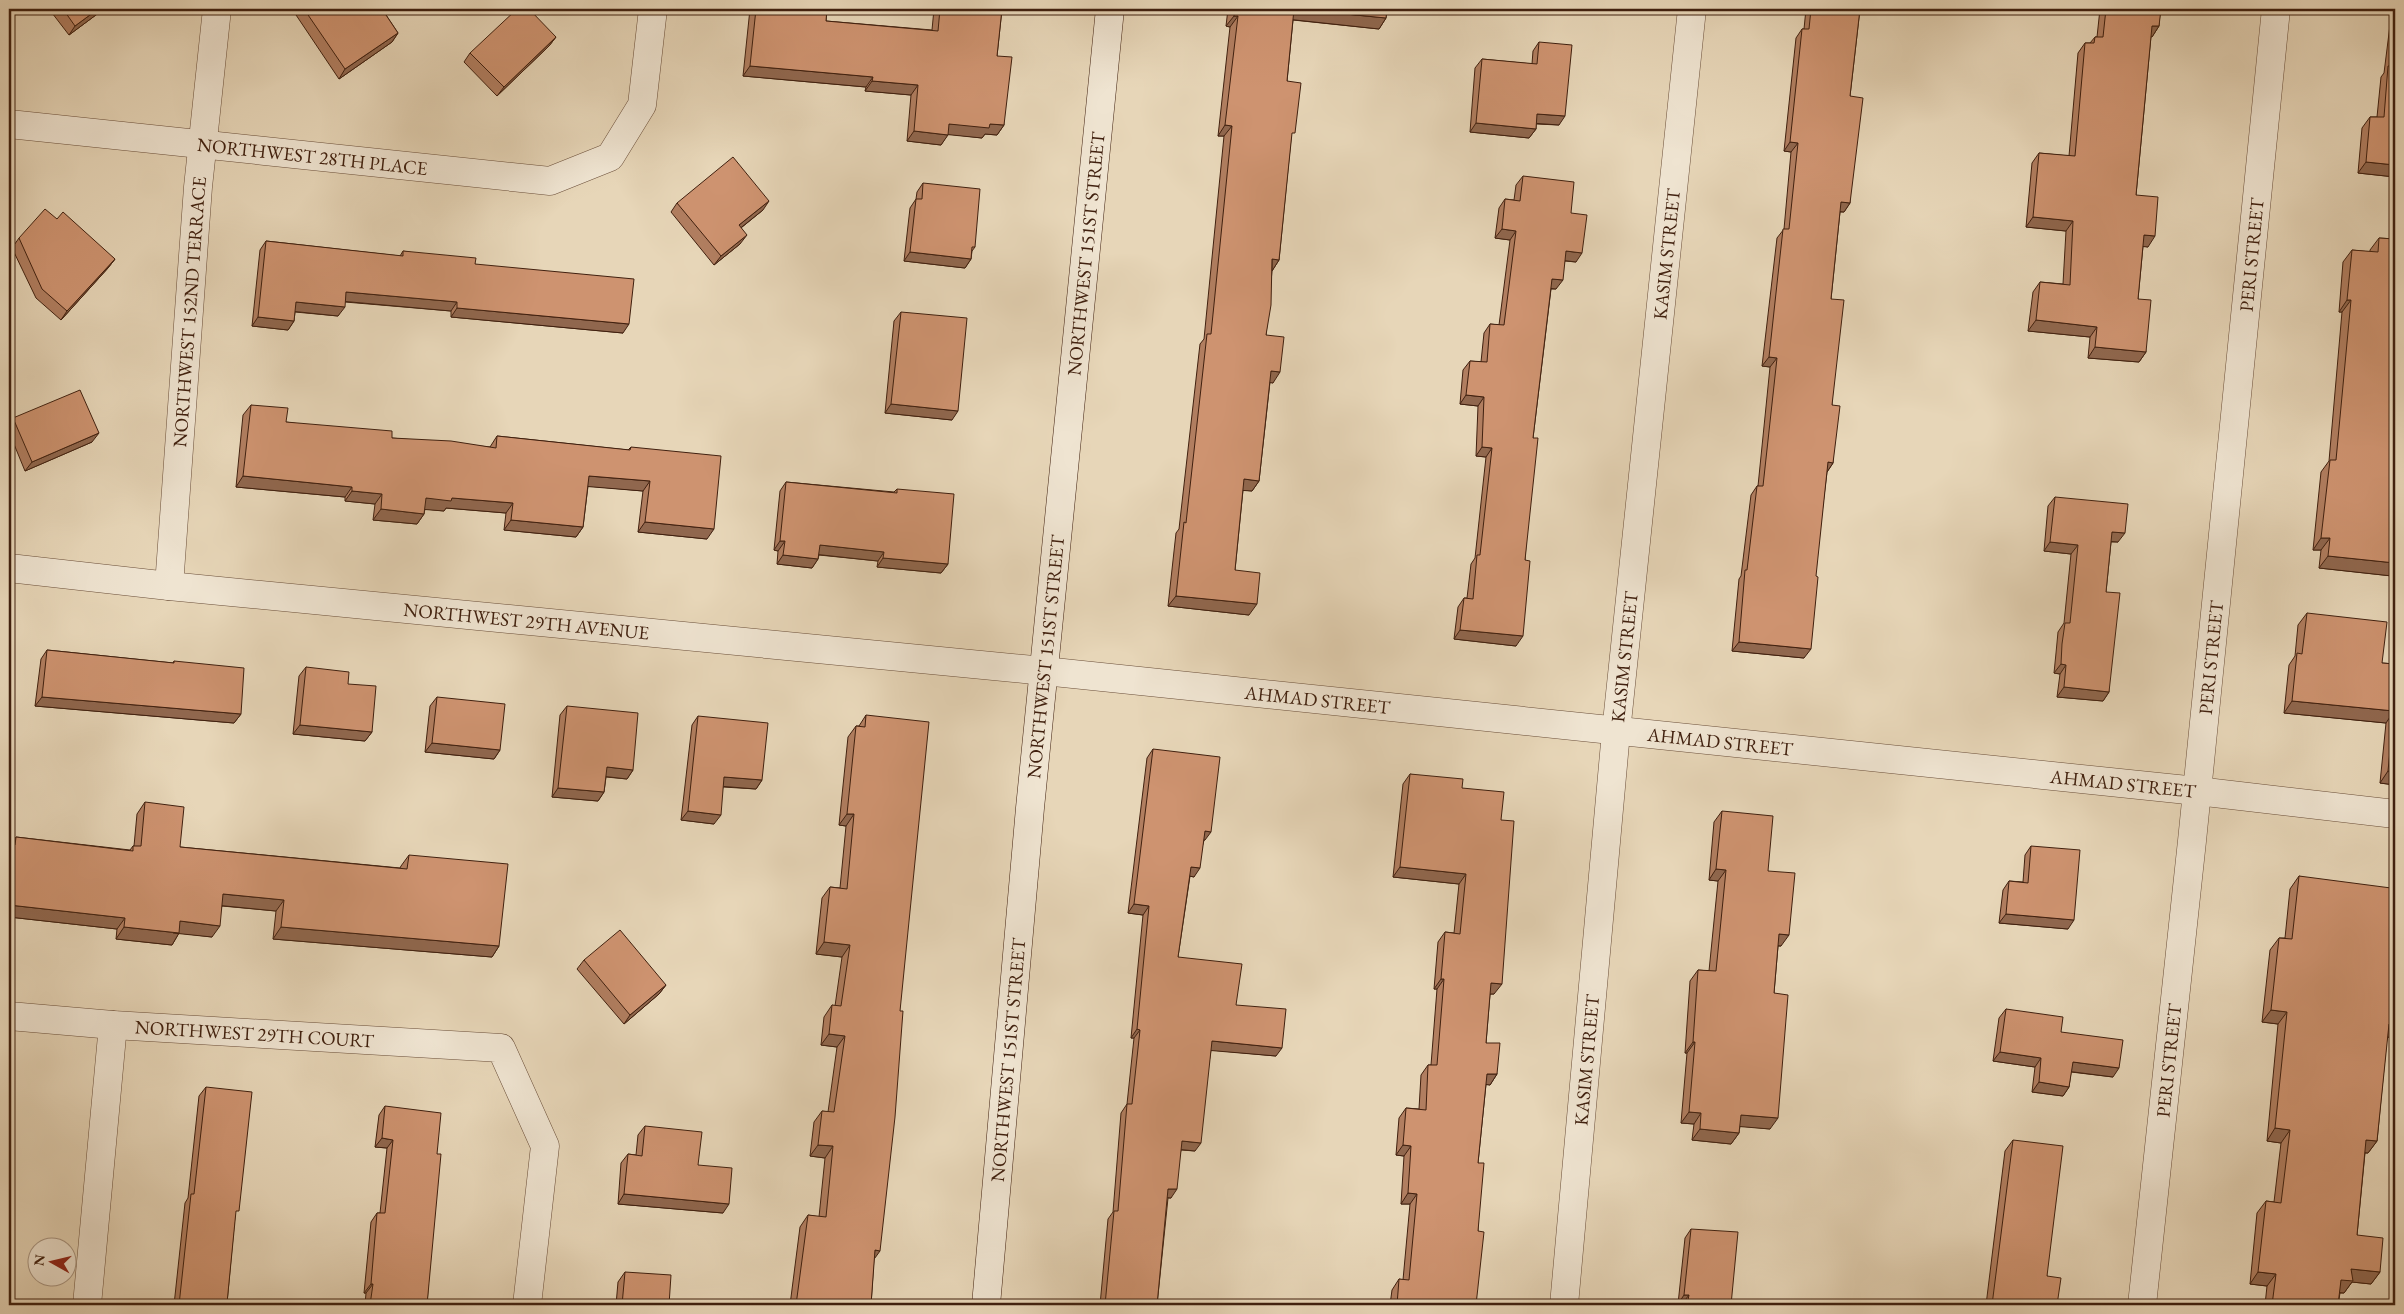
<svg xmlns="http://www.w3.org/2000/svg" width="2404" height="1314" viewBox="0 0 2404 1314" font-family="'EB Garamond',serif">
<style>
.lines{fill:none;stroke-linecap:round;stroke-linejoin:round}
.street-casing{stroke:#6a4e39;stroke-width:29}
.secondary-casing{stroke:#40200f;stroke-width:29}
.street{stroke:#efe4d1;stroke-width:28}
.secondary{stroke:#efe4d1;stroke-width:28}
.wall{fill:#b17e60;stroke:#40200f}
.shaded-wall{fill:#90674e;stroke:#40200f}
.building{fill:#ce9370;stroke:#40200f}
.labels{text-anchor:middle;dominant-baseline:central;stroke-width:4.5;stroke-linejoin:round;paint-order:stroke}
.street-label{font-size:19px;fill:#40200f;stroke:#efe4d1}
</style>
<rect width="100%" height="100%" fill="#e7d6b8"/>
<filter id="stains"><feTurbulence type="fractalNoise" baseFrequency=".004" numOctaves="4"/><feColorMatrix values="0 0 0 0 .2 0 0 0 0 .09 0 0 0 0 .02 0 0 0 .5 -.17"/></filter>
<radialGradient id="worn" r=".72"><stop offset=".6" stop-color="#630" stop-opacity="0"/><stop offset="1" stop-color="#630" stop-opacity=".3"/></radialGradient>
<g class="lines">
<g class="street-casing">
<g id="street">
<path id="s1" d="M9,124L550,181L610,157L642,105L653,9"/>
<path id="s2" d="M9,568L169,586L1044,671L2197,791L2395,814"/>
<path id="s3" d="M169,586L198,187L217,9"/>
<path id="s4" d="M9,1016L113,1025L501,1048L545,1146L527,1305"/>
<path d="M87,1305L113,1025"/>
<path id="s5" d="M1564,1305L1616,732L1692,9"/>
<path id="s6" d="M2142,1305L2192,841L2276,9"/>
</g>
</g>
<g class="secondary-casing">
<g id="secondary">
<path id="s7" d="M986,1305L1030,808L1110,9"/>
</g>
</g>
<use href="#street" class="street"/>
<use href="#secondary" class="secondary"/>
</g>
<path class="wall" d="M49,9H104L69,35Z
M292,9H382L398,33L392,42L339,79Z
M750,9H827L826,21L932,30L934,9H1002L997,56L1004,125L997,135L985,134L982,138L948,134L941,145L907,141L911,95L865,91L866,87L743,76Z
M1228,9H1387L1386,18L1379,29L1293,20L1287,81L1291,139L1279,260L1272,271L1266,335L1273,383L1270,382L1259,481L1252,491L1243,490L1235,570L1249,615L1168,606L1176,533L1179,529L1200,344L1204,339L1224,136H1218L1230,27L1226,26Z
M1806,9H1864V10L1860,9L1850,96V203L1844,212H1840L1831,299L1832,405L1833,463L1827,472L1804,658L1732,651L1739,579L1741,576L1751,495L1757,486H1758L1770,367L1762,366L1777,238L1784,229L1791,152L1784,151L1796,38L1802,29H1804Z
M2100,9H2165L2162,14L2160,13L2159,26L2152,37L2151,36L2136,195L2148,247L2143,246L2138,299L2146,352L2139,362L2088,358L2090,337L2028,331L2033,292L2040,282L2063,284L2066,231L2026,227L2032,163L2039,153L2069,156L2078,53L2085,43H2090L2095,37H2097Z
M2392,9H2395V177L2358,173L2362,128L2370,117H2377L2381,77L2384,73Z
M556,37L549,46L497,96L464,62L470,53Z
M1539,42L1559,125L1536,124V129L1529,138L1470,132L1475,68L1482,59L1532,64L1533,51Z
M1523,176L1571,213L1576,262L1565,261L1556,289H1551L1533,438L1525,560L1516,646L1454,639L1458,607L1464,598H1467L1471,564L1475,558L1486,457L1476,456L1478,406L1460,404L1463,370L1470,361L1481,362L1484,333L1490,324L1499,325L1510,240L1495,238L1499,208L1505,199L1514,200L1516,185Z
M923,183L975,247L972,251L971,259L965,268L904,261L910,208L916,199L917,192Z
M677,203L763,210L741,228L740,244L714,265L671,212Z
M57,219L115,259L108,268L61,320L36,298L12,248L19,238Z
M2379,238L2395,239V572L2392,576L2319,568L2321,550H2313L2321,472L2329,461L2342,312H2339L2343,262L2352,250L2370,252V250Z
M266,241L400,256L403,251L475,264L623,333L451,317V311L345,302L338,316L295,312L294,321L288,330L252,326L260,250Z
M901,312L952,420L885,413L894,321Z
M251,405L286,422L392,438L490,447L497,436L628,450L631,447L707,539L638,532L643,491L588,486L583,527L576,537L504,530L506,513L446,508L444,511L425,509L424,514L417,524L373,520L375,504L345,501V497L236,487L243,415Z
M13,418L92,442L25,471L9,432V425Z
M786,482L894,492L897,489L948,564L941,573L877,567L878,561L819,555L818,559L812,568L777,564L778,551L774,550L780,491Z
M2055,497L2118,542H2111L2106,592L2109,692L2103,701L2057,697L2060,674L2054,673L2056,653L2058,632L2064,623L2071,554L2044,551L2048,506Z
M2307,613L2382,663L2395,664V785L2380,783L2386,723L2284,713L2289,665L2295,656L2298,625Z
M47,650L173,663L174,661L241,714L234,723L35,706L41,659Z
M306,667L348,684L372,732L365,741L293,734L299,676Z
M437,697L500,750L494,759L425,752L430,706Z
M567,706L633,770L627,779L606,777L604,792L598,801L552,797L560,715Z
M866,715L874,1258L871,1305H790L800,1227L808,1215L819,1217L825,1158L810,1156L814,1122L822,1111L828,1112L837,1047L821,1045L824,1017L832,1005L835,1006L842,957L816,954L822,898L830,887L840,888L846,826L839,825L848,737L856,726H859Z
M698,716L762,780L756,789L723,787L714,824L681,820L692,725Z
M1153,749L1205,840H1204L1194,877L1190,876L1178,957L1236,1005L1276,1056L1211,1050L1195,1151L1181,1150L1171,1198H1168L1157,1305H1100L1108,1219L1113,1212L1121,1113L1127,1104L1134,1038H1131L1143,915L1128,913L1147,758Z
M1410,774L1462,788L1501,820L1494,994H1490L1486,1043L1497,1074L1490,1085L1486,1084L1478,1163V1231L1476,1305H1390L1392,1290L1399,1279L1403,1280L1410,1204H1401L1404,1156L1396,1155L1399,1118L1406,1108L1419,1109L1421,1075L1428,1065H1431L1437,989H1434L1438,942L1445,932L1454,933L1459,884L1393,877L1403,784Z
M145,802L180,847L400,868L401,866L409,855L499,946L492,957L273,939L276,911L222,906L212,937L179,933L172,945L116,939L117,929L9,917V844H11L16,837L130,850L133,846H134L137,814Z
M1722,811L1768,871L1781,946H1778L1774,993L1770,1129L1740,1126L1739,1133L1731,1144L1692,1140L1694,1124L1681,1123L1687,1053H1685L1690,981L1698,970L1709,971L1718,881L1709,880L1714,822Z
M2031,846L2068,929L1999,923L2003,890L2009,881L2023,882L2025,855Z
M2299,876L2390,904L2395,952V1038L2387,1037L2377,1141L2368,1153H2365L2357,1235L2380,1272L2371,1284L2352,1282L2344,1293H2340L2338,1305H2265L2267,1286L2250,1284L2257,1213L2266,1201L2274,1202L2281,1143L2267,1141L2278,1024L2262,1022L2270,950L2279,938H2285L2290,889Z
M584,960L666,985L659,994L624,1024L577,969Z
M2006,1009L2061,1032L2113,1077L2071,1072L2069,1087L2063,1096L2032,1092L2035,1067L1993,1061L1999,1018Z
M206,1087L235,1216L227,1303L249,1305H174L185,1203L188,1198L199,1096Z
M385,1106L437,1154L427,1305H365L366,1293H364L371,1222L377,1213H380L387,1148L375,1147L379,1115Z
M645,1126L698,1165L723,1213L618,1204L621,1163L628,1154L636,1155L638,1135Z
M2013,1140L2047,1276L2057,1305H1986L2005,1151Z
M1691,1229L1731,1305H1682V1304H1678L1685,1238Z
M625,1272L669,1305H616L618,1282Z"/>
<path class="shaded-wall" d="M98,9H104L69,35L75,26Z
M1294,9L1386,18L1379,29L1286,19Z
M2157,9H2165L2162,14L2154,12Z
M9,11H12L9,16Z
M1234,16H1238L1230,27L1226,26Z
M2152,26H2159L2152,37L2144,36Z
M398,33L392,42L339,79L345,69Z
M556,37L549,46L497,96L504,87Z
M750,66L873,77L866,87L743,76Z
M872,81L918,85L911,95L865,91Z
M1537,114L1565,116L1559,125L1531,123Z
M1476,123L1536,129L1529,138L1470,132Z
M949,124H990L1004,125L997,135L985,134L982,138L942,134Z
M1225,125L1232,126L1224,136H1218Z
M914,131L948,135L941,145L907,141Z
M1790,142L1798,143L1791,152L1784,151Z
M2366,162L2395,165V177L2358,173Z
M769,201L763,210L733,234L739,225Z
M1841,202L1850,203L1844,212L1835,211Z
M2033,217L2073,221L2066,231L2026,227Z
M1502,229L1516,231L1510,240L1495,238Z
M747,235L740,244L714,265L721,256Z
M2144,235L2155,236L2148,247L2137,246Z
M1566,251L1582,253L1576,262L1560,260Z
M910,252L971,259L965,268L904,261Z
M115,259L108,268L61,320L67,311Z
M1272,259L1279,260L1272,271Z
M1552,279L1563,280L1556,289L1546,288Z
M346,292L457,302L451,311L340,301Z
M2347,300H2351L2342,312H2339Z
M296,302L345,307L338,316L290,311Z
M457,308L629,324L623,333L451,317Z
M258,317L294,321L288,330L252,326Z
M2036,320L2097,327L2090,337L2028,331Z
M2095,347L2146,352L2139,362L2088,358Z
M1769,357L1777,358L1770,367L1762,366Z
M1271,371L1280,372L1273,383L1264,382Z
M1466,395L1484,397L1478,406L1460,404Z
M891,404L958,411L952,420L885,413Z
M99,433L92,442L25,471L32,462Z
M1482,447L1492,448L1486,457L1476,456Z
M1828,462L1833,463L1827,472H1821Z
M243,476L352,487L345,497L236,487Z
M589,476L650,481L643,491L581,486Z
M1244,479L1259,481L1252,491L1236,490Z
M352,491L382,494L375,504L345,501Z
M426,498H452L513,503L506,513L446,508L444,511L419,509Z
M381,509L424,514L417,524L373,520Z
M511,520L583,527L576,537L504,530Z
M645,522L714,529L707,539L638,532Z
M2112,532L2125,533L2118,542L2106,541Z
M2321,538H2330L2321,550H2313Z
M780,541H785L778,551L774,550Z
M2050,542L2078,545L2071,554L2044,551Z
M820,545L884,552L878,561L813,554Z
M783,555L818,559L812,568L777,564Z
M2328,556L2395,563V572L2392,576L2319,568Z
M883,558L948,564L941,573L877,567Z
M1176,596L1257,604L1249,615L1168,606Z
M1460,630L1523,636L1516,646L1454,639Z
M1739,642L1811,649L1804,658L1732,651Z
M2061,664L2066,665L2060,674L2054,673Z
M2064,687L2109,692L2103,701L2057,697Z
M42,697L241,714L234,723L35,706Z
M2292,701L2394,711L2386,723L2284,713Z
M300,725L372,732L365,741L293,734Z
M432,743L500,750L494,759L425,752Z
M607,767L633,770L627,779L601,776Z
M2388,771L2395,772V785L2380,783Z
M724,777L762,780L756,789L718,786Z
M558,788L604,792L598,801L552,797Z
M688,811L721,815L714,824L681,820Z
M847,814H854L846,826L839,825Z
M1205,831L1211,832L1205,840H1199Z
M1191,867L1200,868L1194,877L1185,875Z
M1400,867L1466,874L1459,884L1393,877Z
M1716,869L1726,870L1718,881L1709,880Z
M223,894L284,900L276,911L215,905Z
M1134,904L1149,906L1143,915L1128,913Z
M9,905L125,918L117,929L9,917Z
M2006,914L2074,920L2068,929L1999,923Z
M180,921L220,926L212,937L173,933Z
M124,927L179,933L172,945L116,939Z
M281,927L499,946L492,957L273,939Z
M1779,934L1789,935L1781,946L1772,945Z
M824,942L850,945L842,957L816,954Z
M1441,979H1444L1437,989H1434Z
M1491,983L1502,984L1494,994H1484Z
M666,985L659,994L624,1024L630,1015Z
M2271,1010L2287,1012L2278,1024L2262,1022Z
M2389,1024H2395V1038L2380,1036Z
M1137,1029L1140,1030L1134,1038H1131Z
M829,1034L845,1036L837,1047L821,1045Z
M1212,1041L1282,1048L1276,1056L1205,1050Z
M1693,1042H1695L1687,1053H1685Z
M2000,1052L2041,1058L2035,1067L1993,1061Z
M2073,1062L2119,1068L2113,1077L2066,1071Z
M1487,1074H1497L1490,1085L1480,1084Z
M2039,1082L2069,1087L2063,1096L2032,1092Z
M1689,1112L1701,1113L1694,1124L1681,1123Z
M1741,1115L1778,1118L1770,1129L1733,1126Z
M2275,1128L2290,1130L2281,1143L2267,1141Z
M1700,1129L1739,1133L1731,1144L1692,1140Z
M382,1138L393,1140L387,1148L375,1147Z
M2366,1140L2377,1141L2368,1153L2357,1152Z
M1182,1141L1201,1143L1195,1151L1176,1149Z
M818,1145L833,1146L825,1158L810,1156Z
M1403,1145L1411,1146L1404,1156L1396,1155Z
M1168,1189H1177L1171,1198L1162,1197Z
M1408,1193L1417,1194L1410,1204H1401Z
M624,1194L729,1204L723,1213L618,1204Z
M875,1250L880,1251L872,1262Z
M2351,1269L2380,1272L2371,1284L2352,1282L2344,1293L2332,1292L2341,1280Z
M2258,1272L2276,1274L2267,1286L2250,1284Z
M371,1284H373L366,1293H364Z
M1684,1295H1689L1682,1304H1678Z"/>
<path class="building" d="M9,9H13L12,11H9Z
M63,9H98L75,26Z
M304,9H382L398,33L345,69Z
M517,9H529L556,37L504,87L470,53Z
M756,9H827L826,21L938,31L940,9H1002L997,56L1012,57L1004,125L990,124L989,128L949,124L948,135L914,131L918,85L872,81L873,77L750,66Z
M1235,9H1294L1287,81L1301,83L1295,133H1292L1279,260L1272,259L1271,305L1266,335L1284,337L1280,372L1271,371L1259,481L1244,479L1235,570L1260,573L1257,604L1176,596L1184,522L1186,523L1207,334H1211L1232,126L1225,125L1238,16H1234Z
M1295,9H1387L1386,18Z
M1811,9H1860L1850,96L1863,98L1850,203L1841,202L1831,299L1844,300L1832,405L1840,406L1833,463L1828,462L1816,576L1818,577L1811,649L1739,642L1745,570H1747L1757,486H1763L1777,358L1769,357L1783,229H1789L1798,143L1790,142L1802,29H1809Z
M2106,9H2161L2159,26H2152L2136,195L2158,197L2155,236L2144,235L2138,299L2151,300L2146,352L2095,347L2097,327L2036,320L2040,282L2070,285L2073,221L2033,217L2039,153L2075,156L2085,43H2094L2095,37H2103Z
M2395,32V165L2366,162L2370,117H2384L2388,66H2391Z
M1539,42L1572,45L1565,116L1537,114L1536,129L1476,123L1482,59L1537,64Z
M733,157L769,201L739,225L747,235L721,256L677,203Z
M1523,176L1574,182L1571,213L1587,215L1582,253L1566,251L1563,280L1552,279L1533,438H1538L1525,560L1530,561L1523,636L1460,630L1464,598L1473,599L1477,555H1480L1492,448L1482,447L1484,397L1466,395L1470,361L1487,362L1490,324L1504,325L1516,231L1502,229L1505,199L1520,201Z
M923,183L980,189L975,247H972L971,259L910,252L916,199H922Z
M45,209L57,219L63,212L115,259L67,311L42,289L19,238Z
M2379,238L2395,239V563L2328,556L2330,538H2321L2330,460H2336L2351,300H2347L2352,250L2378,252Z
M266,241L403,256V251L476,258L475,264L634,279L629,324L457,308V302L346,292L345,307L296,302L294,321L258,317Z
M901,312L967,318L958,411L891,404Z
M80,390L99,433L32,462L13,418Z
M251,405L288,408L286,422L392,431V438L451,441L496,448L497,436L630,450L631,447L721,456L714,529L645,522L650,481L589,476L583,527L511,520L513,503L452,498L451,501L426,498L424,514L381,509L382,494L352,491V487L243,476Z
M786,482L897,493V489L954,494L948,564L883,558L884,552L820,545L818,559L783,555L785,541H780Z
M2055,497L2128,504L2125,533L2112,532L2106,592L2120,593L2109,692L2064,687L2066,665L2061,664L2062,644L2065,623H2070L2078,545L2050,542Z
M2307,613L2387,622L2382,663L2395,664V772L2388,771L2394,711L2292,701L2297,653L2302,654Z
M47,650L174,663V661L244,668L241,714L42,697Z
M306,667L349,672L348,684L376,686L372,732L300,725Z
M437,697L505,704L500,750L432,743Z
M567,706L638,713L633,770L607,767L604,792L558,788Z
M866,715L929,722L900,1011H903L895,1117L880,1251L875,1250L871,1305H796L808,1215L826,1217L833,1146L818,1145L822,1111L834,1112L845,1036L829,1034L832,1005L841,1006L850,945L824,942L830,887L847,889L854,814H847L856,726L865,727Z
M698,716L768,723L762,780L724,777L721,815L688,811Z
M1153,749L1220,757L1211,832L1205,831L1200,868L1191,867L1178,957L1242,964L1236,1005L1286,1009L1282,1048L1212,1041L1201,1143L1182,1141L1177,1189H1168L1157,1305H1105L1114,1211H1118L1127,1104H1132L1140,1030L1137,1029L1149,906L1134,904Z
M1410,774L1463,779L1462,788L1504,792L1501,820L1514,821L1502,984L1491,983L1486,1043H1500L1497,1074H1487L1478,1163H1484L1478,1231L1484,1232L1476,1305H1397L1399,1279L1409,1280L1417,1194L1408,1193L1411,1146L1403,1145L1406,1108L1426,1110L1428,1065H1437L1444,979H1441L1445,932L1460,934L1466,874L1400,867Z
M145,802L184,807L180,847L407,869L409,855L508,864L499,946L281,927L284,900L223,894L220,926L180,921L179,933L124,927L125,918L9,905V844L15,845L16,837L133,851V846H141Z
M1722,811L1773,816L1768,871L1795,873L1789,935L1779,934L1774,993L1788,995L1778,1118L1741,1115L1739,1133L1700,1129L1701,1113L1689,1112L1695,1042H1693L1698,970L1716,971L1726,870L1716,869Z
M2031,846L2080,850L2074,920L2006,914L2009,881L2028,883Z
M2299,876L2391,888L2390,904H2395V1024H2389L2377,1141L2366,1140L2357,1235L2383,1238L2380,1272L2351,1269L2353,1281L2341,1280L2338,1305H2272L2276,1274L2258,1272L2266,1201L2281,1203L2290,1130L2275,1128L2287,1012L2271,1010L2279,938L2292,939Z
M620,930L666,985L630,1015L584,960Z
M2006,1009L2063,1017L2061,1032L2123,1040L2119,1068L2073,1062L2069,1087L2039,1082L2041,1058L2000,1052Z
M9,1075L11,1076L9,1094Z
M206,1087L252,1092L239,1211H236L227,1303L249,1305H179L191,1194H194Z
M385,1106L441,1113L437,1154H441L427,1305H370L373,1284H371L377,1213H385L393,1140L382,1138Z
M645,1126L702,1132L698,1165L732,1168L729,1204L624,1194L628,1154L642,1156Z
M2013,1140L2063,1146L2047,1276L2061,1278L2057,1305H1992Z
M1691,1229L1738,1232L1731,1305H1687L1689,1295H1684Z
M625,1272L671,1275L669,1305H622Z"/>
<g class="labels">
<g class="street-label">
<text stroke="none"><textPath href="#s1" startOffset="305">NORTHWEST 28TH PLACE</textPath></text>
<text stroke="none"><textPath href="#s7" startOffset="1056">NORTHWEST 151ST STREET</textPath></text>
<text stroke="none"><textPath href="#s5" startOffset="1056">KASIM STREET</textPath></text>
<text stroke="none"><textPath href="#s6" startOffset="1056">PERI STREET</textPath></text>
<text stroke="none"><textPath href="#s3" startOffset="275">NORTHWEST 152ND TERRACE</textPath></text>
<text stroke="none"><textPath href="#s2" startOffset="520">NORTHWEST 29TH AVENUE</textPath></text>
<text stroke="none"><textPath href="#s7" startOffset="651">NORTHWEST 151ST STREET</textPath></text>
<text stroke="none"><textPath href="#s5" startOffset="651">KASIM STREET</textPath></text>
<text stroke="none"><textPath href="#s6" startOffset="651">PERI STREET</textPath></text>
<text stroke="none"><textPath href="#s2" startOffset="1315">AHMAD STREET</textPath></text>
<text stroke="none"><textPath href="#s2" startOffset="1720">AHMAD STREET</textPath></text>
<text stroke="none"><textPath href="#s2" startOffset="2125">AHMAD STREET</textPath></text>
<text stroke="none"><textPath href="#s4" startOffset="246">NORTHWEST 29TH COURT</textPath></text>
<text stroke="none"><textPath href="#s7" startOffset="246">NORTHWEST 151ST STREET</textPath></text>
<text stroke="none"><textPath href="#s5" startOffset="246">KASIM STREET</textPath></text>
<text stroke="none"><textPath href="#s6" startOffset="246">PERI STREET</textPath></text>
</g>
</g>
<rect width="2404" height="1314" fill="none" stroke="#e7d6b8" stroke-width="30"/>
<rect x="10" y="10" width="2384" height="1294" fill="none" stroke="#40200f" stroke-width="2.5"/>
<rect x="15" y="15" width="2374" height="1284" fill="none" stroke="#40200f"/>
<g transform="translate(52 1262) rotate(278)"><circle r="24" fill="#efe4d1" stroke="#a99683"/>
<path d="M0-4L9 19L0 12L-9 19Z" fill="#8f2418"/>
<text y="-8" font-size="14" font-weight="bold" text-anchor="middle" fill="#40200f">N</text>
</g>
<rect width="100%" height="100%" filter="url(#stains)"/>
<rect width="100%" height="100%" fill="url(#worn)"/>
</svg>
